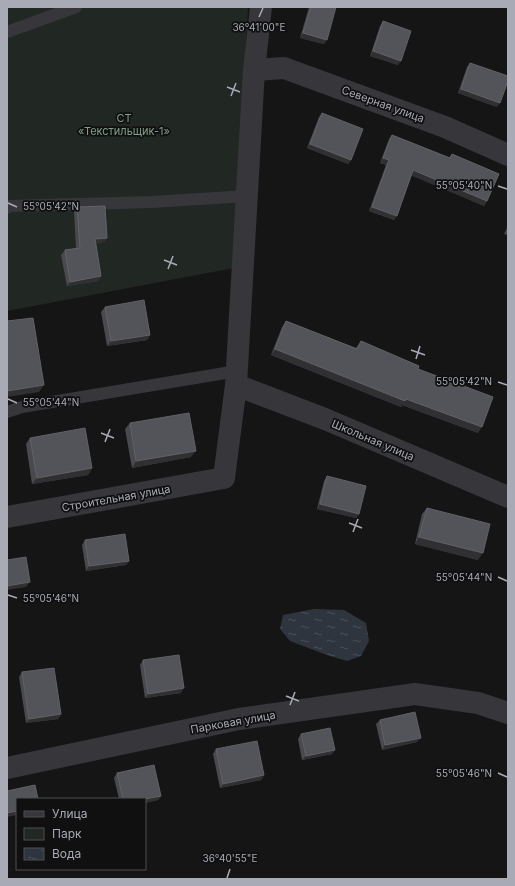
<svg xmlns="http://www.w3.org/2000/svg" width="515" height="886" viewBox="0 0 515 886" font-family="Inter,sans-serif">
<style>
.green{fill:#212823}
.water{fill:url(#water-ripples)}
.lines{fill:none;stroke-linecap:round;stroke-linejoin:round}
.service{stroke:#36363b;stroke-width:12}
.minor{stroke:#36363b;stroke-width:22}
.wall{fill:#49494e}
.shaded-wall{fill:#303033}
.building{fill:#535459;stroke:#616167}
.ticks{fill:none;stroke:#a8aab5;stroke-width:1.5}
.labels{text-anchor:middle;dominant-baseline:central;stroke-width:3.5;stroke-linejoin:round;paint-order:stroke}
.street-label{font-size:11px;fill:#a8aab5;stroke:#101011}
.park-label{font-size:11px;fill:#819e89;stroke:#101011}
.ticks-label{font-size:10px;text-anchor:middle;fill:#a8aab5;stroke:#101011;stroke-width:3.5;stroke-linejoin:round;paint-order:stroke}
</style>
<defs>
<pattern id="water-ripples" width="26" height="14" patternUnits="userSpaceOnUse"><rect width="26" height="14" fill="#2f353e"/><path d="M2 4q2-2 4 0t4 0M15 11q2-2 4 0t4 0" fill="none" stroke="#4a5058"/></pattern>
</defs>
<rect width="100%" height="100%" fill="#151516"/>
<path class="green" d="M7,7H248L234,268L7,311Z"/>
<path class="water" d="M314,609L344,610L366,623L369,641L361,656L347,661L327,655L290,641L280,629L283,615Z"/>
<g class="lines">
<path class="service" d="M7,32L76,7
M7,208L8,206L152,202L247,196
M7,412L22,407L237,371"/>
<path class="minor" d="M254,70L284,68L445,127L508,155
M236,385L325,419L508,497
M7,517L224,478L236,385L254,70L261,7
M7,768L239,719L415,694L478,703L508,713"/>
</g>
<path class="wall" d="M309,7H336L324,44L300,38Z
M383,21L398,65L370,56L380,26Z
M470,63L497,107L458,93L467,67Z
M322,113L351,160L348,164L307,148L319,117Z
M392,135L449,158L452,154L487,201L484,206L412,175L394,220L369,211L386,165L380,163L389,139Z
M77,207L107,238L104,242L96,243L101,276L98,281L67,286L61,255L65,250L76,248L74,212Z
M508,226V235L504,234Z
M105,307L150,335L147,340L107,346L101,312Z
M286,321L356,348L361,341L418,369L478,433L402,405L401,407L271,355L282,327Z
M130,423L191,457L132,468L125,429Z
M30,438L92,468L88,475L32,484L26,444Z
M327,476L359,514L356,518L317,509L324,481Z
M427,508L478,560L415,544L422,514Z
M85,540L129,561L126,565L86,571L82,545Z
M143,660L181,693L145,698L140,665Z
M22,672L61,714L58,719L26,723L19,677Z
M380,720L417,742L382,750L376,724Z
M301,734L332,754L302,760L298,739Z
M216,749L264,775L261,780L220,788L213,754Z
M117,773L161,796L158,800L145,803V799H119L114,778Z"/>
<path class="shaded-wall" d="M303,33L327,40L324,44L300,38Z
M373,51L401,61L398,65L370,56Z
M461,89L500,103L497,107L458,93Z
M310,144L351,160L348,164L307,148Z
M383,158L389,160L386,165L380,163Z
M413,170L487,201L484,206L410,175Z
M372,207L397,216L394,220L369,211Z
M107,238L104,242L92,243L95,239Z
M101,276L98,281L67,286L70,282Z
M150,335L147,340L107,346L111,341Z
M275,349L406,399L482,427L478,433L402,405L401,407L271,355Z
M44,385L39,392L7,397V391Z
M196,451L191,457L132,468L136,461Z
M92,468L88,475L32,484L37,478Z
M320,504L359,514L356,518L317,509Z
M419,537L483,553L478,560L415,544Z
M129,561L126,565L86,571L89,566Z
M30,582L26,587L7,590V586Z
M184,688L181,693L145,698L148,694Z
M61,714L58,719L26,723L29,719Z
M421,738L417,742L382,750L385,745Z
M335,750L332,754L302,760L306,756Z
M264,775L261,780L220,788L223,784Z
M161,796L158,800L145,803V799Z
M17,811V815L7,817V813Z"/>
<path class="building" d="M311,7H336L327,40L303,33Z
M383,21L411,31L401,61L373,51Z
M470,63L508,76V81L500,103L461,89Z
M322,113L363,129L351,160L310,144Z
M392,135L450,158L452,154L499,174L487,201L413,170L397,216L372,207L389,160L383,158Z
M105,206L107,238L95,239L101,276L70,282L65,250L80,248L77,207Z
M144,300L150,335L111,341L105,307Z
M33,318L44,385L7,391V321Z
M286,321L357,349L361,341L419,366L418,369L493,397L482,427L406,399L405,401L275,349Z
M189,413L196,451L136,461L130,423Z
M85,428L92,468L37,478L30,438Z
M327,476L366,486L359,514L320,504Z
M427,508L490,524L483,553L419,537Z
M125,534L129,561L89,566L85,540Z
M26,557L30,582L7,586V560Z
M179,655L184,688L148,694L143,660Z
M54,668L61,714L29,719L22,672Z
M415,712L421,738L385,745L380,720Z
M330,728L335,750L306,756L301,734Z
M257,741L264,775L223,784L216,749Z
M154,765L161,796L145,799H123L117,773Z
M35,785L38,799H17V811L7,813V791Z"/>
<path class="ticks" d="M259,17L263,8M227,87L240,92M231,96L236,83M498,186L507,189M8,203L17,207M164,260L177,265M168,269L173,256M411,350L425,355M416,359L420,346M498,382L507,385M8,399L17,403M101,433L114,438M105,442L110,429M349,523L362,528M353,532L358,519M498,577L507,581M8,595L17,598M286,696L299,701M290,705L295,692M498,773L507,777M227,878L230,869"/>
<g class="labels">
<g class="street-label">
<text transform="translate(383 104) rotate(20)">Северная улица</text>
<text transform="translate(373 440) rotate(23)">Школьная улица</text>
<text transform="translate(116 498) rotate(-10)">Строительная улица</text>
<text transform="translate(233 722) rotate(-10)">Парковая улица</text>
</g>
<g class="park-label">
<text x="124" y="118">СТ<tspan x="124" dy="13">«Текстильщик-1»</tspan></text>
</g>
</g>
<g class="ticks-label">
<text x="259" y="31">36°41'00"E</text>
<text x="464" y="189">55°05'40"N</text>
<text x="51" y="210">55°05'42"N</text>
<text x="464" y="385">55°05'42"N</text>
<text x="51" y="406">55°05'44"N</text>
<text x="464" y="581">55°05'44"N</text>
<text x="51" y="602">55°05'46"N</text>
<text x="464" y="777">55°05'46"N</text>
<text x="230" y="862">36°40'55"E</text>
</g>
<rect width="515" height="886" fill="none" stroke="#a8aab5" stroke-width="16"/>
<rect x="16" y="798" width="130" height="72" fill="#101011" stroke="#4d4e53"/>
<rect x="24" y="811" width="20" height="6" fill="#36363b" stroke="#4d4e53"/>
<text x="52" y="818" font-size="12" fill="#a8aab5">Улица</text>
<rect x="24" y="828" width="20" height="12" fill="#212823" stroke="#4d4e53"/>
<text x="52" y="838" font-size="12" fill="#a8aab5">Парк</text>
<rect x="24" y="848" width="20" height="12" fill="url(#water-ripples)" stroke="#4d4e53"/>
<text x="52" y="858" font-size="12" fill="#a8aab5">Вода</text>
</svg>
